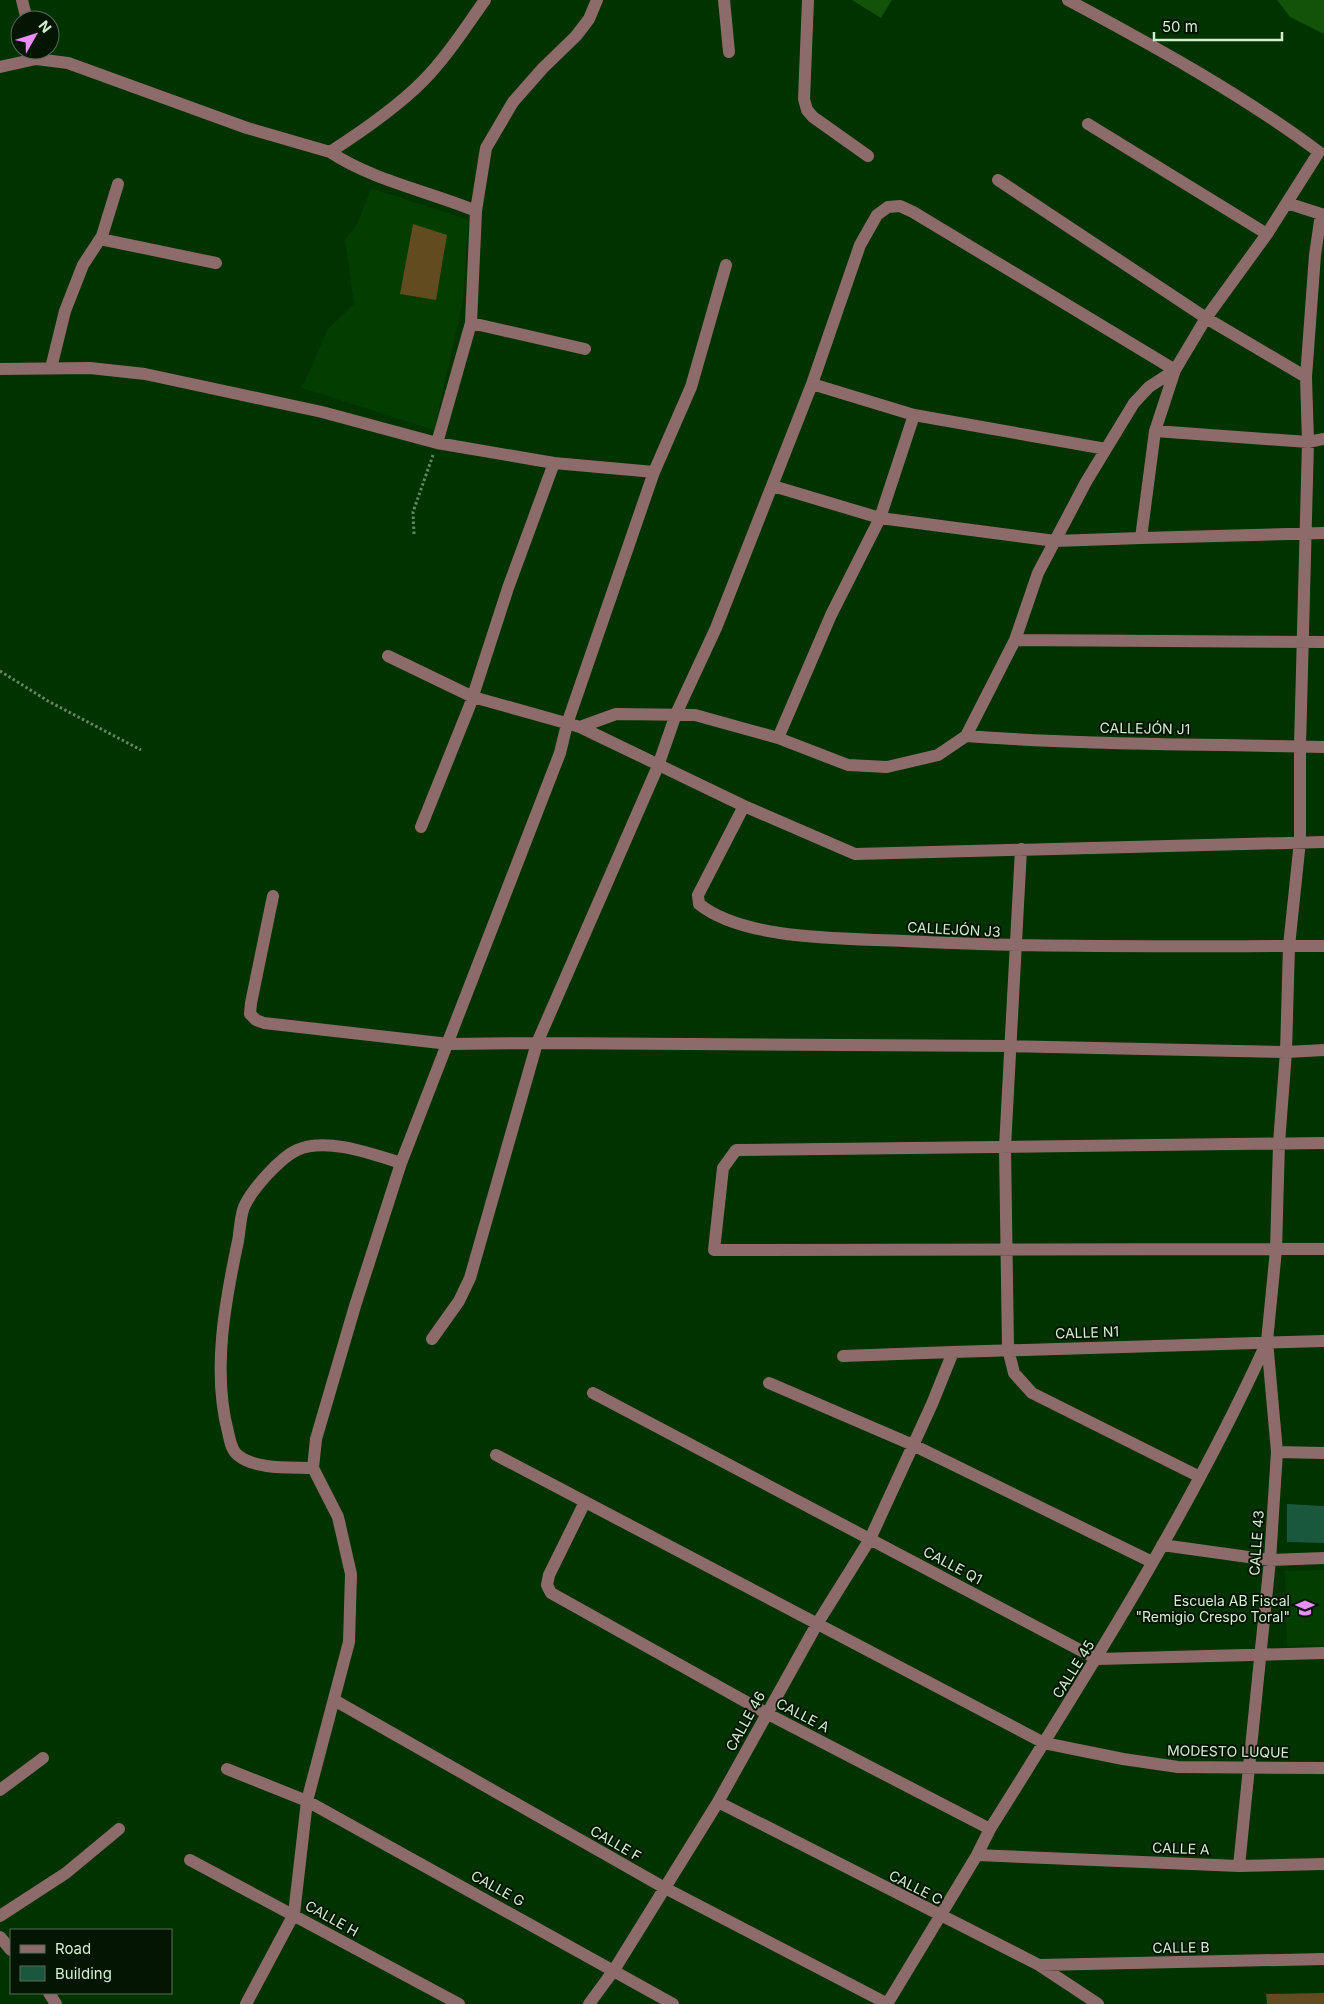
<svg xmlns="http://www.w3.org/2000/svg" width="1324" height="2004" viewBox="0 0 1324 2004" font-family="Inter,sans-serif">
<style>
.built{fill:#033d00}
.green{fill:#624b1f}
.water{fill:#125309}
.building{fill:#1a583d}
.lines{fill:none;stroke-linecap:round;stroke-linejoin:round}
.path{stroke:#61885f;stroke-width:3;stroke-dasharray:2.5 2.5;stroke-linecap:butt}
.minor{stroke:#8d6b6a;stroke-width:12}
.labels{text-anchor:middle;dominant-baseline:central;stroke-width:4;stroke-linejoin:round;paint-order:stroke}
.street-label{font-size:14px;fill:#d3edcf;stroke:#041603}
.poi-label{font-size:14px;fill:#d3edcf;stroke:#041603;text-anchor:end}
</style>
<rect width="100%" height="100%" fill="#013300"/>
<path class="built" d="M371,188L468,220L463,300L434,430L302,388L328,329L354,304L345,239L357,224Z
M1324,1570V1645L1287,1646L1285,1571Z"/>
<path class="green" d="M413,224L447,235L436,300L400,294Z
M1324,1993V2004H1267L1266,1994Z"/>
<path class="water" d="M852,0H892L881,18Z
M1277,0H1324V34L1290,17Z"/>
<path class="building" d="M1287,1504L1324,1506V1543L1287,1542Z"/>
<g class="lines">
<path class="path" d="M414,534L413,512L433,455
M0,671L48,701L141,750"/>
<path class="minor" d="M22,0L27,20
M724,0L729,52
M808,0L804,99L807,110L813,117L868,156
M0,67L36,59L68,63L247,128L330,152C361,132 395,109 422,82C446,58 465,28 485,0
M1088,124L1267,234
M330,152C374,181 428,191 476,211
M998,180L1206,318L1306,377
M100,239L216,263
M471,323L585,349
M51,368L65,311L83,265L102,236L118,184
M0,369L90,368L145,374L322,412L437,443L554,463L654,472
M812,384L914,415L1106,449L1134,403L1149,387L1175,370L1206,318L1267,234L1319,152C1241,94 1154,46 1068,0
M1155,431L1308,442L1324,439
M437,443L471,323L476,211L486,148L513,102L543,68L576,36L589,19L597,0
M773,486L880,518L1055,541L1141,538
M1015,640L1324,642
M388,656L473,697L580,727L744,806L855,854L1324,842
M580,727L616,714L695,715L778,738L848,765L887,767L938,755L966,736L1015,640L1038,573L1086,482L1106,449
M966,736C1085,745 1205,744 1324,747
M778,738L831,615L880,518L914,415
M744,806L698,895L699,904C745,941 846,938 904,941C1044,948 1184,946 1324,946
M421,827L470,705L508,588L554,463
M1021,849L1005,1147L1008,1349L1014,1373L1032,1393L1200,1477
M273,896L251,1003L250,1014L256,1020L264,1023L449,1044L537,1043L1010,1046L1286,1052L1324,1050
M1324,1143L736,1150L723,1168L714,1250L1324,1249
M432,1339L459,1301L470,1278L537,1043L658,766L676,714L716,628L812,384L860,245L877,215L888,207L900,206L913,212L1175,370L1155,431L1141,538L1324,533
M843,1356L953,1352
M769,1383L913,1445L1152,1562
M593,1393L1097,1659L1324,1653
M1277,1452L1324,1453
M496,1455L1044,1743L1123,1759L1178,1767L1324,1768
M313,1468C291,1467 257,1470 239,1456C231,1451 230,1440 228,1432C212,1371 225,1302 238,1241C240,1231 240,1217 244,1207C252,1189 280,1158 297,1150C327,1137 372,1154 401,1163
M585,1502L549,1575L547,1585L551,1593L766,1713L990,1829
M1162,1545L1270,1560L1324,1558
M334,1700L663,1887L888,2004
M227,1769L307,1801L673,2004
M0,1790L43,1758
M718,1802L1039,1965L1098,2004
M977,1855L1239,1866L1324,1864
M190,1860L459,2004
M1239,1866L1270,1560L1277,1452L1267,1341L1276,1250L1279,1143L1286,1052L1289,946L1300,841V746L1308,442L1306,377L1315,255L1321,214L1287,203
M0,1916L66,1873L119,1829
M0,1937L11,1950
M1039,1965L1324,1959
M49,1993L56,2004
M246,2004L294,1914L307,1801L349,1642L351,1574L338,1517L313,1468L316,1439L355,1306L401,1163L560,753L567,724L654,472L691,387L726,265
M589,2004L614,1970L718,1802L817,1624L870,1539L932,1404L953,1352L1324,1341
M887,2004L977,1855L990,1829C1089,1671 1189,1513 1266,1344"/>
</g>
<defs>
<g id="school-bare" transform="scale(1.5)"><path d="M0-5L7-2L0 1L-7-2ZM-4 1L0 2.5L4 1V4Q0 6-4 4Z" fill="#eb8dfb" stroke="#041603" stroke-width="2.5" paint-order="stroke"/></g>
</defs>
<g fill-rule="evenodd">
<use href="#school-bare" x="1305" y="1608"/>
</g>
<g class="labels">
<g class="street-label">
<text transform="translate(1145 728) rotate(1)">CALLEJÓN J1</text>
<text transform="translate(954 929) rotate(3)">CALLEJÓN J3</text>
<text transform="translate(1087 1332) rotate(-2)">CALLE N1</text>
<text transform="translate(1256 1543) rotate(-86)">CALLE 43</text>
<text transform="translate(953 1565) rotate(28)">CALLE Q1</text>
<text transform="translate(1073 1669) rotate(-58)">CALLE 45</text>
<text transform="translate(803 1715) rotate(27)">CALLE A</text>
<text transform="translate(745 1721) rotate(-61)">CALLE 46</text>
<text transform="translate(1228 1751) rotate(1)">MODESTO LUQUE</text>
<text transform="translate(616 1843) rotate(30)">CALLE F</text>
<text transform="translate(1181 1848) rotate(2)">CALLE A</text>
<text transform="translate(916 1887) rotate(27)">CALLE C</text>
<text transform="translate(498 1888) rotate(29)">CALLE G</text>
<text transform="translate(332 1918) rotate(29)">CALLE H</text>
<text transform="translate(1181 1947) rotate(-1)">CALLE B</text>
</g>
<g class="poi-label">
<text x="1290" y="1600">Escuela AB Fiscal<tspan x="1290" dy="16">"Remigio Crespo Toral"</tspan></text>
</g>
</g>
<rect x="10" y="1929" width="162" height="65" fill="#041603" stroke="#576c55"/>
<rect x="20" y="1945" width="25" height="8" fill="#8d6b6a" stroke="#576c55"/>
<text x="55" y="1954" font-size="15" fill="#d3edcf">Road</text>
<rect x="20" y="1966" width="25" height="15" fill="#1a583d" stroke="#576c55"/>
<text x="55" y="1979" font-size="15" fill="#d3edcf">Building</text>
<g transform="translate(35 35) rotate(51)"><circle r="24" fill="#041603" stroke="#576c55"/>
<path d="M0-4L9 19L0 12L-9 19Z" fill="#eb8dfb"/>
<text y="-8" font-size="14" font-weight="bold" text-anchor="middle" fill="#d3edcf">N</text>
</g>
<path d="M1154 32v8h128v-8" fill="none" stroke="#d3edcf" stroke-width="2.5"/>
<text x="1162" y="32" font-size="15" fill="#d3edcf" stroke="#041603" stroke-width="4" paint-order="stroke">50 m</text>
</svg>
